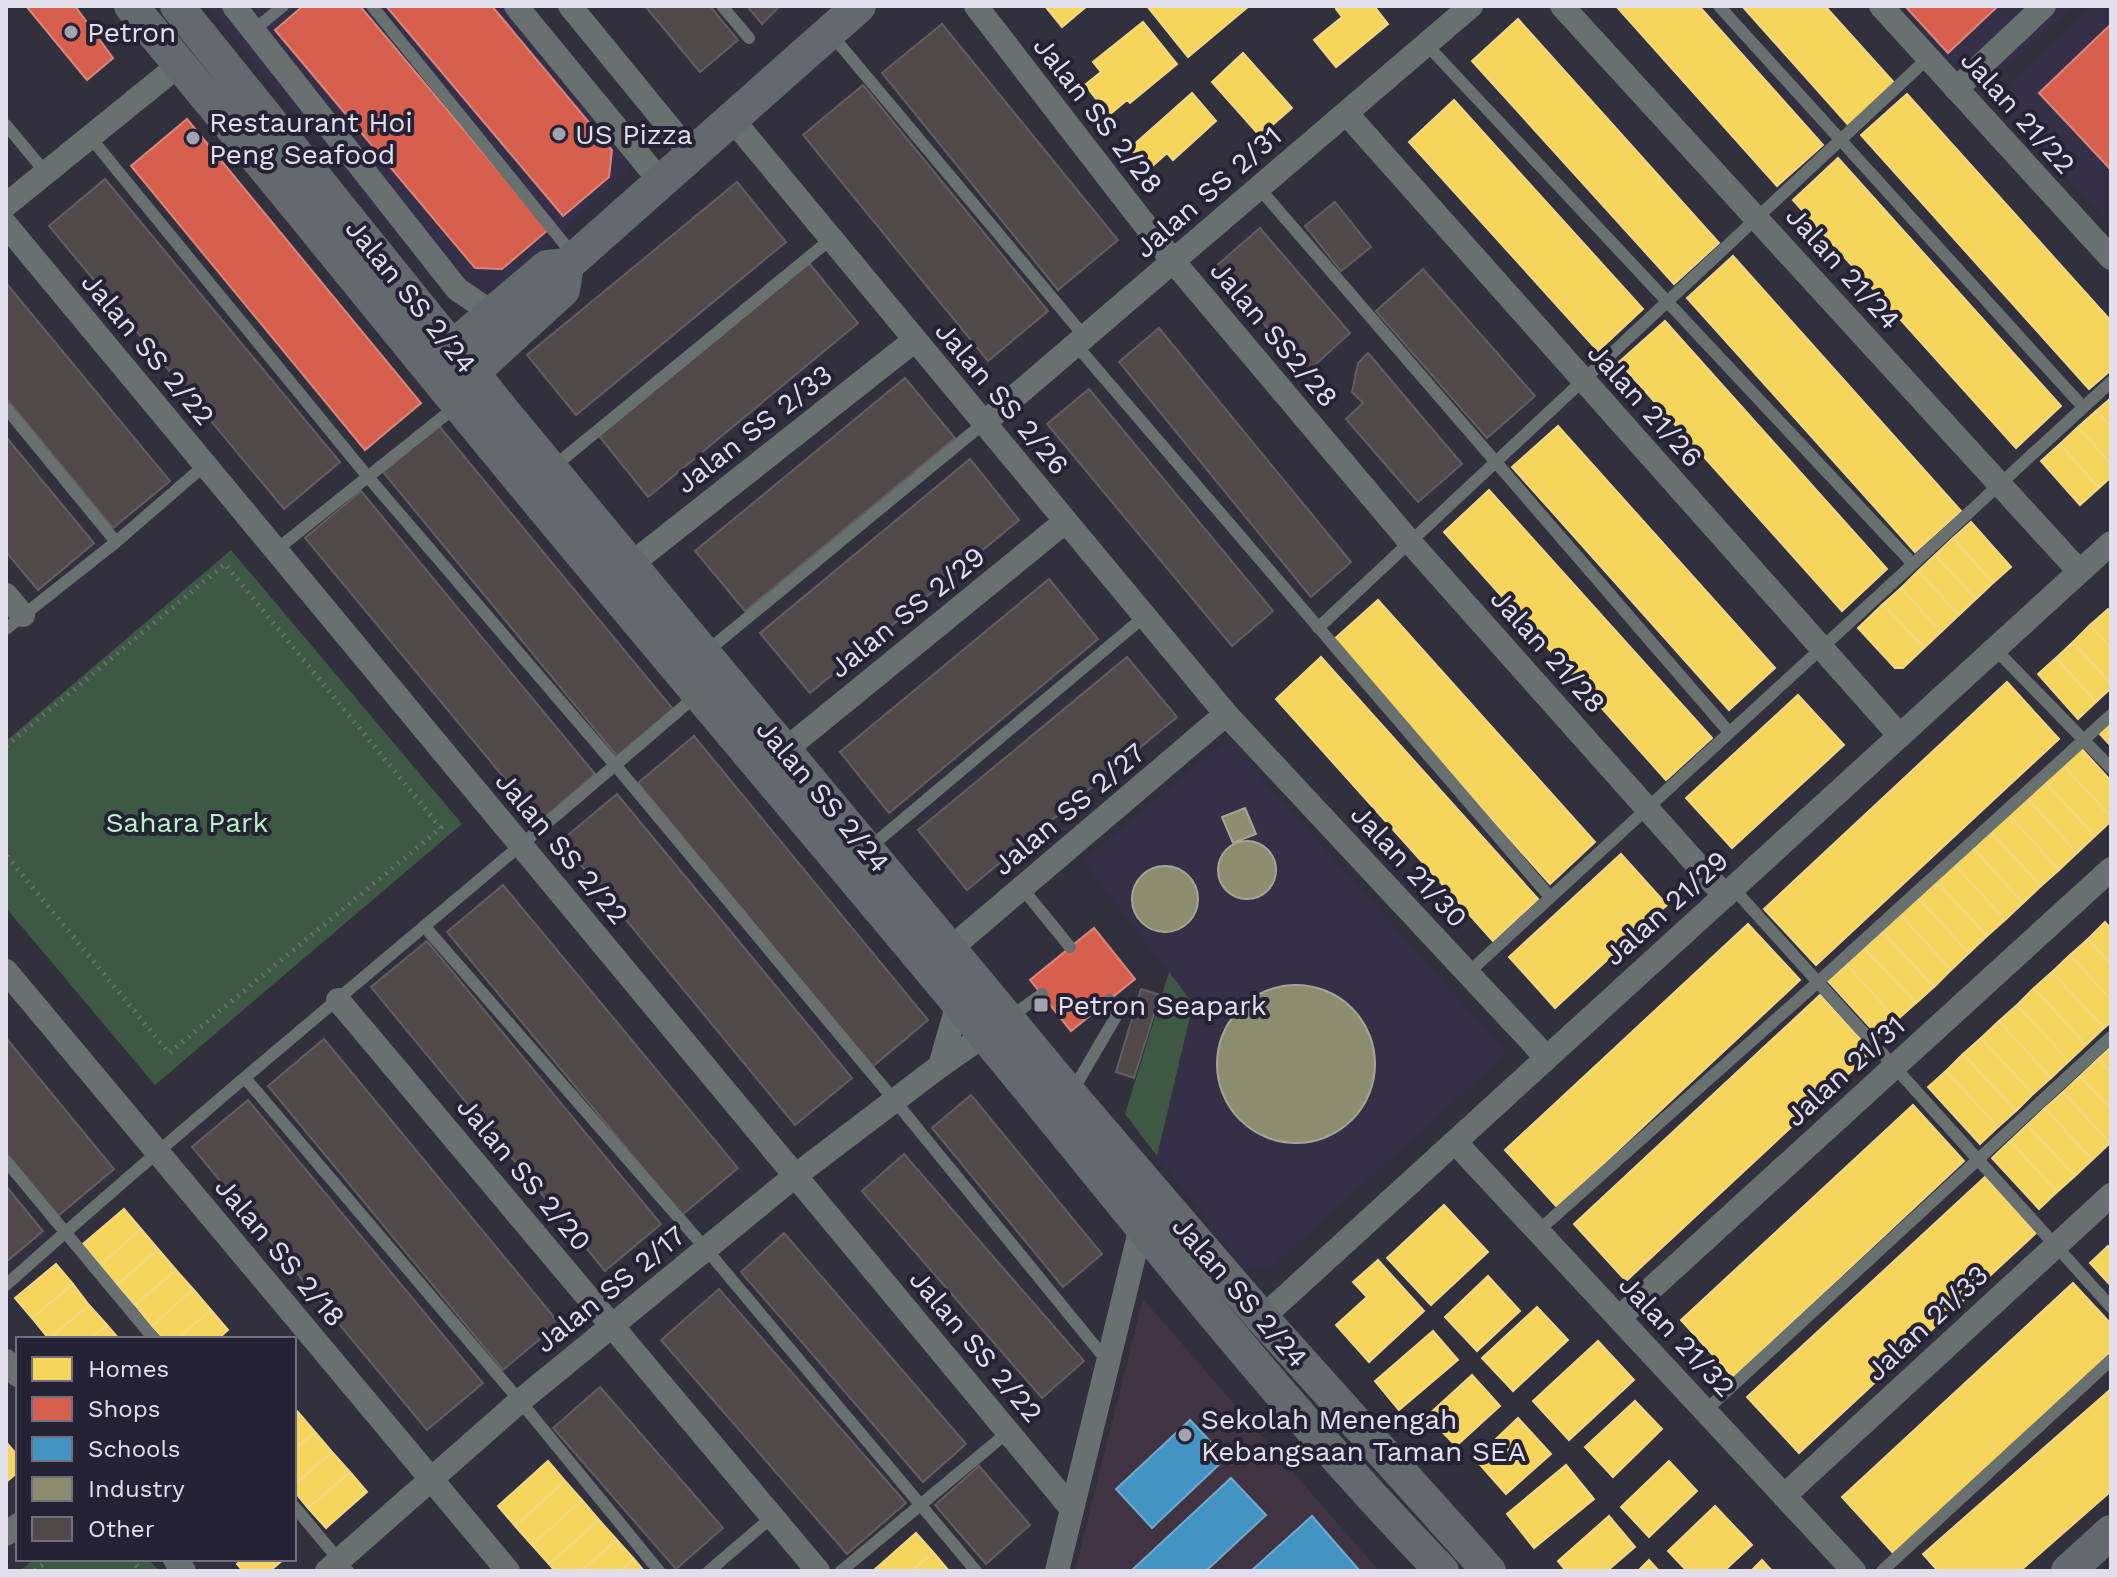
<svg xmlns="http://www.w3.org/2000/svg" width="2117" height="1577" viewBox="0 0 2117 1577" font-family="'Work Sans',sans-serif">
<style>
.built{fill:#353048}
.education{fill:#403442}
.green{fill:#3d5944}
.homes{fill:#f6d55c;stroke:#f0d887;stroke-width:2}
.shops{fill:#d6604d;stroke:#d9867d;stroke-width:2}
.schools{fill:#4393c3;stroke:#72aacf;stroke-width:2}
.industry{fill:#8c8c6e;stroke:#a6a594;stroke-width:2}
.building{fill:#51484a;stroke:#625d60;stroke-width:2}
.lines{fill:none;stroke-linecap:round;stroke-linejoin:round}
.path{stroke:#696c70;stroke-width:5;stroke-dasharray:2 6;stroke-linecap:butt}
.lane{stroke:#697170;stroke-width:12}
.street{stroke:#697170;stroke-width:24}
.secondary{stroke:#63696c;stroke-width:34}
.poi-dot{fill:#a4a2ae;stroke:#262235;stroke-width:3}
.labels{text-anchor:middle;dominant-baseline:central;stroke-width:8;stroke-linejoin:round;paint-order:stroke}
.poi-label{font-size:28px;fill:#e1dfec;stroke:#262235;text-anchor:start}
.street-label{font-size:28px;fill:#e1dfec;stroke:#262235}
.park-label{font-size:28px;fill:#b6f5c2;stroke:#262235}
</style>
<rect width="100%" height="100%" fill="#32303c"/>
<path class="built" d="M206,6H533L649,150L498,292L434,281Z
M1901,6H2073L1980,92Z
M2092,6H2111V227L1993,98Z
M1227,739L1507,1053L1272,1267L1244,1268L1157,1156L1193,1004L1083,861Z"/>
<path class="education" d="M1143,1299L1379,1571H1075Z"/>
<path class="green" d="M231,550L462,824L155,1085L6,908V741Z
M1169,972L1193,1004L1157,1156L1125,1114Z
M34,1559H148L159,1571H20Z"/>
<path class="homes" d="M1045,6H1087L1062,27Z
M1147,6H1249L1188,57Z
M1340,6H1374L1388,24L1336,67L1314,40L1342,17L1336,9Z
M1616,6H1699L1823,145L1777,186Z
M1742,6H1825L1897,86L1851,128Z
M1518,19L1719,243L1674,284L1472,61Z
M1143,22L1177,64L1130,103L1127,100L1109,115L1085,85L1101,72L1093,62Z
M1243,53L1292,108L1260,136L1212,82Z
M1192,93L1216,121L1173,160L1167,153L1148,170L1130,148Z
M1907,94L2111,321V370L2089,389L1861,135Z
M1454,100L1643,309L1598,351L1409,142Z
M1838,158L2061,406L2016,448L1793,200Z
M1733,256L1961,511L1915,552L1687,298Z
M1665,321L1887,569L1842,611L1619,362Z
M2111,398V427L2096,411Z
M2096,411L2111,427V464L2078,427Z
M1558,426L1775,668L1729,710L1512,467Z
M2078,427L2111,464V477L2099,488L2060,444Z
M2060,444L2099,488L2080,505L2041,461Z
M1489,490L1712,738L1666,780L1444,532Z
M1971,522L2011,567L1993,583L1953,538Z
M1953,538L1993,583L1976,599L1935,555Z
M1935,555L1976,599L1959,615L1918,571Z
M1918,571L1959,615L1941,632L1901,588Z
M1901,588L1941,632L1924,648L1883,604Z
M1378,600L1595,842L1550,884L1332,641Z
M1883,604L1924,648L1903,668H1895L1858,628Z
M2108,609L2111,612V648L2090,625Z
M2090,625L2111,648V684L2073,642Z
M2073,642L2111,684V688L2096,702L2056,658Z
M1321,657L1538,899L1493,941L1276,699Z
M2056,658L2096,702L2078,719L2038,674Z
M2007,682L2059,739L1816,965L1764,909Z
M1798,695L1844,745L1732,848L1686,798Z
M2111,720V746L2098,732Z
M2080,747L2111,781V817L2062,764Z
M2062,764L2111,817V821L2095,836L2044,781Z
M2044,781L2095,836L2077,853L2026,797Z
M2026,797L2077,853L2059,870L2008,814Z
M2008,814L2059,870L2041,886L1990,831Z
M1990,831L2041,886L2023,903L1972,847Z
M1972,847L2023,903L2005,920L1954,864Z
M1621,854L1667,905L1555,1008L1509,957Z
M1954,864L2005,920L1987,936L1936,881Z
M1936,881L1987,936L1969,953L1918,898Z
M1918,898L1969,953L1951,970L1900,914Z
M1900,914L1951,970L1934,987L1882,931Z
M2105,922L2111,929V964L2088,939Z
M1748,924L1800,980L1557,1207L1505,1150Z
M1882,931L1934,987L1916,1003L1864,948Z
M2088,939L2111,964V1000L2070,955Z
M1864,948L1916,1003L1897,1020L1846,964Z
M2070,955L2111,1000V1022L2104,1028L2052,972Z
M1846,964L1897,1020L1879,1037L1828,981Z
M2052,972L2104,1028L2086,1045L2034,988Z
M2034,988L2086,1045L2069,1061L2017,1005Z
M1820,995L1872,1052L1626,1281L1574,1224Z
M2017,1005L2069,1061L2051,1078L1999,1021Z
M1999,1021L2051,1078L2033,1094L1981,1038Z
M1981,1038L2033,1094L2016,1111L1963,1054Z
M2111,1047V1073L2098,1059Z
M1963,1054L2016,1111L1998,1127L1946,1071Z
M2098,1059L2111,1073V1109L2080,1076Z
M1946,1071L1998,1127L1980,1144L1928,1087Z
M2080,1076L2111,1109L2110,1143L2063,1092Z
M2063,1092L2110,1143L2092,1160L2045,1108Z
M1913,1105L1964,1161L1733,1377L1681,1320Z
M2045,1108L2092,1160L2075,1176L2027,1125Z
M2027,1125L2075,1176L2057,1192L2010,1141Z
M2010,1141L2057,1192L2039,1209L1992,1158Z
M1985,1177L2036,1233L1799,1453L1747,1397Z
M1444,1205L1488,1252L1431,1305L1387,1258Z
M124,1209L141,1229L100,1265L83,1244Z
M141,1229L158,1249L117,1285L100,1265Z
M2108,1246L2111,1250V1286L2090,1263Z
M158,1249L176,1270L135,1305L117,1285Z
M1378,1260L1424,1311L1369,1362L1336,1325L1367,1297L1353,1282Z
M56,1264L73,1284L32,1318L15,1298Z
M176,1270L193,1289L152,1326L135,1305Z
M1488,1276L1520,1311L1477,1351L1445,1317Z
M2073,1283L2111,1324V1352L1894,1554L1842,1497Z
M73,1284L89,1305L49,1339L32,1318Z
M193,1289L211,1310L177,1339H164L152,1326Z
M89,1305L107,1325L90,1339H49Z
M1537,1307L1568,1340L1513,1391L1482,1358Z
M211,1310L228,1330L218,1339H177Z
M107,1325L119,1339H90Z
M1433,1331L1458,1360L1399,1410L1375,1381Z
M1598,1341L1634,1380L1569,1440L1533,1401Z
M1472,1375L1500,1406L1456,1446L1427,1416Z
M2111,1389V1491L2020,1571H1938L1923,1554Z
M1635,1401L1662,1429L1613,1477L1585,1447Z
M297,1411L315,1432L294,1450V1414Z
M1518,1418L1551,1454L1506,1494L1475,1459Z
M315,1432L332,1452L294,1485V1450Z
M6,1442L18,1456V1472L6,1482Z
M332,1452L350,1472L308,1508L294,1491V1485Z
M548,1461L565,1481L515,1526L498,1506Z
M1669,1461L1697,1491L1649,1537L1621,1507Z
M1566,1465L1594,1499L1534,1548L1507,1514Z
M350,1472L367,1492L326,1528L308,1508Z
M565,1481L582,1500L532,1545L515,1526Z
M582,1500L599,1520L549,1564L532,1545Z
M1715,1506L1752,1545L1724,1571H1687L1668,1551Z
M1609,1516L1635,1547L1607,1571H1566L1558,1561Z
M599,1520L617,1540L581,1571H555L549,1564Z
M916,1533L933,1552L912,1571H873Z
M617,1540L634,1559L620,1571H581Z
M933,1552L949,1571H912Z
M242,1559H284L270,1571H243L237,1564Z
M634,1559L644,1571H620Z
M1649,1560L1659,1571H1638Z
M1762,1560L1772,1571H1751Z"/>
<path class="shops" d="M26,6H75L113,58L87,80Z
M303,6H360L548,230L502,269L475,268L275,30Z
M386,6H492L612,150L609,177L563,216Z
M1905,6H1998L1948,53Z
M2111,24V170L2039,93Z
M187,119L421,403L365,450L131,166Z
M1094,928L1135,979L1071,1031L1030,980Z"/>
<path class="schools" d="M1190,1420L1226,1458L1152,1528L1116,1489Z
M1231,1478L1266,1515L1206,1571H1131Z
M1312,1516L1360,1571H1251Z"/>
<path class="industry" d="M1245,808L1256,834L1233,843L1222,817Z
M1218 870a29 29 0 1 1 58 0a29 29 0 1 1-58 0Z
M1132 899a33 33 0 1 1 66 0a33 33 0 1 1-66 0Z
M1217 1064a79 79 0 1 1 158 0a79 79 0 1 1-158 0Z"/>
<path class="building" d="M645,6H710L738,40L700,72Z
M747,6H780L762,24Z
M942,24L1118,240L1058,290L882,73Z
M863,85L1048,311L988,361L803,135Z
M105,179L340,462L284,509L49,226Z
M737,182L786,242L576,415L527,355Z
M1335,202L1371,247L1341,271L1305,226Z
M1260,228L1350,333L1306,373L1215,267Z
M809,263L858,323L648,497L599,436Z
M1423,269L1535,396L1487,438L1376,311Z
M6,283L170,481L113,528L6,398Z
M1159,328L1351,562L1311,597L1119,362Z
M1368,353L1462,464L1418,502L1346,419L1363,403L1352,392L1358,363Z
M905,378L955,438L745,611L695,551Z
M1089,389L1273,611L1232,646L1047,424Z
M439,426L673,709L617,756L383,472Z
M6,437L94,543L38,590L6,552Z
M970,459L1019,520L810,693L760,633Z
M361,491L595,774L540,821L305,538Z
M1049,579L1098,639L889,813L840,752Z
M1127,657L1177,717L967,890L918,830Z
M694,736L928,1020L872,1067L638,783Z
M617,794L852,1078L795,1125L561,841Z
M503,885L738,1168L682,1215L447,932Z
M427,941L661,1224L605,1271L371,987Z
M1141,989L1160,995L1134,1078L1116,1072Z
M6,1038L114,1169L58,1216L6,1153Z
M324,1039L559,1323L503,1370L268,1086Z
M971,1095L1102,1254L1063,1287L932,1128Z
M248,1100L483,1383L427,1430L192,1147Z
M904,1154L1084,1361L1042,1398L862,1191Z
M6,1186L43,1231L6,1262Z
M784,1233L966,1444L923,1482L741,1272Z
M719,1289L906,1503L847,1554L661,1340Z
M600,1387L723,1528L676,1569L553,1428Z
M979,1466L1030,1525L986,1564L935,1505Z"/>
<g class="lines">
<path class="path" d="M6,746L225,564L441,828L169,1053L6,855
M131,1559L142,1571
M35,1571L49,1559"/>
<path class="lane" d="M372,6L574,256
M722,6L749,38
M1719,6L2083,407
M254,30L283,6
M830,33L1085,337
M1426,44L1913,564
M6,125L46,173
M90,137L368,477L616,766L895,1101L1108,1362
M1259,188L1729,732
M1076,345L1550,897
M6,408L116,542
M552,468L831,239
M276,550L458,405
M1318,628L1928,58
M6,629L116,542L205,465
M1995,649L2111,768
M706,652L984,423
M869,848L1145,616
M1022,888L1070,947
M1733,888L2111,1307
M425,927L706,1249L976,1571
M1468,973L2111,382
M1009,1018L1042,994
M245,1078L520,1401L659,1571
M1073,1090L1118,1013L1109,1000
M6,1161L154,1339
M1538,1231L1818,982L2111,715
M6,1285C232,1083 468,893 697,695
M1705,1411L2111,1037
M294,1506L348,1571
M709,1571L772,1517
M841,1571L1008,1432
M1882,1571L2111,1360"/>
<path class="street" d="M234,6L457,289L492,313
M516,6L661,182
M570,6L692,155
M976,6L1173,261L1410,542L1725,896
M1562,6L2079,571
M1881,6L2111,258
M1956,89L2044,6
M1346,113L1900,736
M732,119L1226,714L1547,1058
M6,205L180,64
M6,225L1072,1509
M984,423L1471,6
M630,565L915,340
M6,595L23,615
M785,750L1066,521
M950,949L1226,714
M6,971L508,1571
M338,1000L818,1571
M940,1066L958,1003
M1455,1142L1854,1571
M1262,1318L2111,543
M1619,1318L2111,869
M6,1361L18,1375
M1784,1496L2111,1195
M6,1534L18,1525
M175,1559L184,1571
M327,1571L520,1401L795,1176L940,1066L995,1028
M1057,1571L1141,1227"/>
<path class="secondary" d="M131,6C241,137 348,270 457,403C630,615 808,822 983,1033C1133,1214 1278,1402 1442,1571
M177,6L507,416L1070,1094L1262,1318L1489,1571
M435,362L547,267L567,265L859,6
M458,386L563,290L567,265
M2068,1571L2111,1532"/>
</g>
<g class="poi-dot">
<circle cx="71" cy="32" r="8"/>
<circle cx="559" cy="134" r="8"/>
<circle cx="193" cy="138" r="8"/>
<rect x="1033" y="997" width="16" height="16" rx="4"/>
<circle cx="1185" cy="1435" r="8"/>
</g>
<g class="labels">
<g class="poi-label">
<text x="87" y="32">Petron</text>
<text x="209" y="122">Restaurant Hoi<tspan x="209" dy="32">Peng Seafood</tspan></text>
<text x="575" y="134">US Pizza</text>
<text x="1057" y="1005">Petron Seapark</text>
<text x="1201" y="1419">Sekolah Menengah<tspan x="1201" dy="32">Kebangsaan Taman SEA</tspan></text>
</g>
<g class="street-label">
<text transform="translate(2018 112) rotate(48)">Jalan 21/22</text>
<text transform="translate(1098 115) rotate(52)">Jalan SS 2/28</text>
<text transform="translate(1208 192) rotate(-41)">Jalan SS 2/31</text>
<text transform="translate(1843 268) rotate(48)">Jalan 21/24</text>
<text transform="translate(411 296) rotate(51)">Jalan SS 2/24</text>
<text transform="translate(1274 334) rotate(50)">Jalan SS2/28</text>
<text transform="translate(148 349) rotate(50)">Jalan SS 2/22</text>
<text transform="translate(1002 398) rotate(50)">Jalan SS 2/26</text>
<text transform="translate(1645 405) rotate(48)">Jalan 21/26</text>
<text transform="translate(754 429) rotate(-38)">Jalan SS 2/33</text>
<text transform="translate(907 612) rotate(-39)">Jalan SS 2/29</text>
<text transform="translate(1548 651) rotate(48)">Jalan 21/28</text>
<text transform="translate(823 796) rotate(50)">Jalan SS 2/24</text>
<text transform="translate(1069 809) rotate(-40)">Jalan SS 2/27</text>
<text transform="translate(562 848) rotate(50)">Jalan SS 2/22</text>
<text transform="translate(1409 866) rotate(47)">Jalan 21/30</text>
<text transform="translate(1666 908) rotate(-42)">Jalan 21/29</text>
<text transform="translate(1845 1071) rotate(-42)">Jalan 21/31</text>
<text transform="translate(524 1174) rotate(50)">Jalan SS 2/20</text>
<text transform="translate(280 1252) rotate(50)">Jalan SS 2/18</text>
<text transform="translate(610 1289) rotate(-39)">Jalan SS 2/17</text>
<text transform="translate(1240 1292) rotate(49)">Jalan SS 2/24</text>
<text transform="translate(1927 1323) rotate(-43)">Jalan 21/33</text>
<text transform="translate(1677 1336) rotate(47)">Jalan 21/32</text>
<text transform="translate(976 1346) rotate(50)">Jalan SS 2/22</text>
</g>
<g class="park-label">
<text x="187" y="822">Sahara Park</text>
</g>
</g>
<rect width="2117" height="1577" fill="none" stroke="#e1dfec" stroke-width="16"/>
<rect x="16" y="1337" width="280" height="224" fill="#262235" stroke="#716e7e" stroke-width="2"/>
<rect x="32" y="1357" width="40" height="24" fill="#f6d55c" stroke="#716e7e" stroke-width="2"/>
<text x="88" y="1377" font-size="24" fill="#e1dfec">Homes</text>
<rect x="32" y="1397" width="40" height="24" fill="#d6604d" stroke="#716e7e" stroke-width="2"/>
<text x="88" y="1417" font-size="24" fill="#e1dfec">Shops</text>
<rect x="32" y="1437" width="40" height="24" fill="#4393c3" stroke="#716e7e" stroke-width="2"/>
<text x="88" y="1457" font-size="24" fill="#e1dfec">Schools</text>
<rect x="32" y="1477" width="40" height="24" fill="#8c8c6e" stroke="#716e7e" stroke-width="2"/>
<text x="88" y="1497" font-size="24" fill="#e1dfec">Industry</text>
<rect x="32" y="1517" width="40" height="24" fill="#51484a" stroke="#716e7e" stroke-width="2"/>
<text x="88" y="1537" font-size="24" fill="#e1dfec">Other</text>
</svg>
